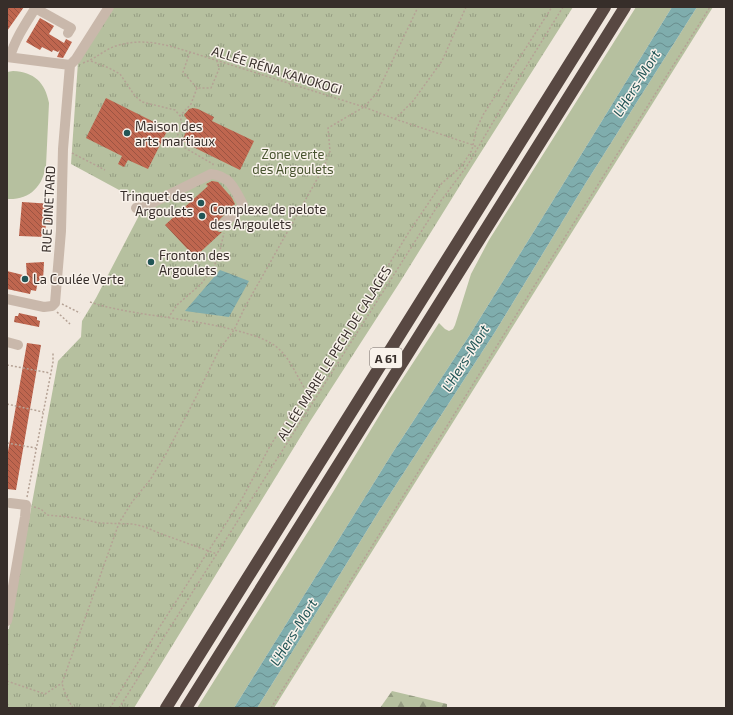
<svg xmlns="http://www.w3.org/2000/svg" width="733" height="715" viewBox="0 0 733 715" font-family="'Exo 2',sans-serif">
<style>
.grass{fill:#b6c09f}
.forest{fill:url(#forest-firs)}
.park{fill:url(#park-tufts)}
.water{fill:url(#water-waves)}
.building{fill:url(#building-back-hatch)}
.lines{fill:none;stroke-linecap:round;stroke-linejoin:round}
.path{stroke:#b5a295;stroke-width:1.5;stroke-dasharray:2 2;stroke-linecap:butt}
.minor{stroke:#c9b8ab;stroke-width:10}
.highway{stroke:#584842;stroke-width:12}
.poi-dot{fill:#225556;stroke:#f9f2eb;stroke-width:1.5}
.labels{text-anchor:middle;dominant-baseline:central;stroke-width:3;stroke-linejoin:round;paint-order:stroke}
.shield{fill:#f9f2eb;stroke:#716964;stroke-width:1}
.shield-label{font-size:12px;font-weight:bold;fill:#372e2a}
.street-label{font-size:13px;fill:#372e2a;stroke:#f9f2eb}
.poi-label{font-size:13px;fill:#372e2a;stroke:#f9f2eb;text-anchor:start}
.park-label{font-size:13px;fill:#48542f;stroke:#f9f2eb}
.water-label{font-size:14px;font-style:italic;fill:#225556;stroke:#f9f2eb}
</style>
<defs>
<pattern id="forest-firs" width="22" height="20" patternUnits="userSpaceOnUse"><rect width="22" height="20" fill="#b6c09f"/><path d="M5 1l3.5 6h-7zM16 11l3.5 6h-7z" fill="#959c82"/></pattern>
<pattern id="park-tufts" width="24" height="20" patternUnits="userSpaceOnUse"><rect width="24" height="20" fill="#b6c09f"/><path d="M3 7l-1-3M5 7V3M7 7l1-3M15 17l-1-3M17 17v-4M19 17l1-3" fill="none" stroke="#959c82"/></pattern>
<pattern id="water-waves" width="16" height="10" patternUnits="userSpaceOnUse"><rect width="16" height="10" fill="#7fadad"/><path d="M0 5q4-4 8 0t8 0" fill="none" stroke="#698d8d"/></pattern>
<pattern id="building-back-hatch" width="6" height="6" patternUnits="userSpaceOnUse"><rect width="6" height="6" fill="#bf664f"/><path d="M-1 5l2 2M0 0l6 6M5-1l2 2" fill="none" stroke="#9c5442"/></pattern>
</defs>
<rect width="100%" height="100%" fill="#f1e8df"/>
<path class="grass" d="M636,7H672L544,215L469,336L393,452L234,708H197L333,492L390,398L439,323L445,329L449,331L453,329L455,325L471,274L489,240Z
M697,7H713L274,708H257L294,649L379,511L495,332L587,181Z
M13,71C34,72 45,82 49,103L46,166C42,187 30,200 7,199V72Z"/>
<path class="forest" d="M392,691L447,704V708H380Z"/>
<path class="park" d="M106,7H573L464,179L400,282L309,423L134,708H7V629H9L58,361L81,337L82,321L96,298L145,204L71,164L78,62Z"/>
<path class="water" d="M672,7H697L587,181L495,332L379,511L294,649L257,708H234L393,452L469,336L544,215Z
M220,270L249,281L229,317L185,311Z"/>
<path class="building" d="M9,7H24L7,31V9Z
M40,18L54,26L49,34L64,43L66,39L72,42L63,58L57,57L60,50L58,52L53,50L52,52L42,47L40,50L26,42Z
M106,98L168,129L148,169L128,160L124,167L118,164L122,156L86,138Z
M193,108L198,109L214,117L212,121L254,141L240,170L187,144V143L182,141L190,123L184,115L189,109Z
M212,181L218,182L232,198L235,204L215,224V227L216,230L219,232H222L195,257L165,225L208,186L206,184Z
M22,202L53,204L52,222L46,221L45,237L19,236Z
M44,262L43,281H38L36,291L31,290L30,294L7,289V271L27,276L26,263Z
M19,313L37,317V320L40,321L39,327L14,322L15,316H18Z
M27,343L41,345L16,490L7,489V457Z"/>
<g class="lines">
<path class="path" d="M190,52L183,72L197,88H211L219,69L217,61
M91,61L109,68L120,74L135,96L142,102L171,109L175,110L180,116
M83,63C95,59 103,51 113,47C140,37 164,44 190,52L364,107L395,119L473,145L477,147
M197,88L191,104L180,116L182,124L175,142L213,164V166
M395,119L413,101L442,61L466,7
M72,153L105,170
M90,302C108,308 126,311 144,314C177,319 210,323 242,332C255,336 270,340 280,350C295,365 300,386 314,401
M62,304L80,313
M57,312L70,324
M168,318L177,305L201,284L214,267L220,250L224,233
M7,365L50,373
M7,404L43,412
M7,443L36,448
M27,497L53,362V353
M34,507L41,509L47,515L78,518L99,523L133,524L145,527L159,533L217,554
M7,681L45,694L62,683
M73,708C68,700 64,692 62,683L119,523L132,502L150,480L166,454L196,397L219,350L234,330L245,307L324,167L330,151L328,128L364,107L377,93L418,7
M110,708L159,628L243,497L270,446L293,410L308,395L409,232L442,183L461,167L472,150L476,130L483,115L552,7
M119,708L440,202L467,166L524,70L563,7
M271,708L548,264L710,7"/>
<path class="minor" d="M35,8L71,28L68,33
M7,57L70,65
M10,57C15,39 26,23 36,7
M70,65L76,59L109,7
M136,208L144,207L211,174C230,176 235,189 243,205L241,208L221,226
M7,299L44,307L52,306L55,303L61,231L63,149L70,65
M7,342L18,345
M7,621L25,517L26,505L10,503"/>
<path class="highway" d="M166,708L605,7
M186,708L625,7"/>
</g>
<g class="poi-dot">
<circle cx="127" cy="133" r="4"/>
<circle cx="201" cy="203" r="4"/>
<circle cx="202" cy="216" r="4"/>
<circle cx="151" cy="262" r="4"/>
<circle cx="25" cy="279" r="4"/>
</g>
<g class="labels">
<rect class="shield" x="370" y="348" width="32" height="20" rx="3"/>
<g class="shield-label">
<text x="386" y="358">A 61</text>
</g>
<g class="street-label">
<text transform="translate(277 70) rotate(17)">ALLÉE RÉNA KANOKOGI</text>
<text transform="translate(48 209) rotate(-87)">RUE DINETARD</text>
<text transform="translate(334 353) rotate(-58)">ALLÉE MARIE LE PECH DE CALAGES</text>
</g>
<g class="poi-label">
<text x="135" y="126">Maison des<tspan x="135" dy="15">arts martiaux</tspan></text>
<text x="193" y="196" text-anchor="end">Trinquet des<tspan x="193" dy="15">Argoulets</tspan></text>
<text x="210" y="209">Complexe de pelote<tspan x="210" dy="15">des Argoulets</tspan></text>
<text x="159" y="255">Fronton des<tspan x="159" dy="15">Argoulets</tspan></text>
<text x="33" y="279">La Coulée Verte</text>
</g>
<g class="park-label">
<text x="293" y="154">Zone verte<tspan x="293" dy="15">des Argoulets</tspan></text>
</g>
<g class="water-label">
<text transform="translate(636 83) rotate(-58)">L'Hers-Mort</text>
<text transform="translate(465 358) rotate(-58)">L'Hers-Mort</text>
<text transform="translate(293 632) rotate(-58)">L'Hers-Mort</text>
</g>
</g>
<rect width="733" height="715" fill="none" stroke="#372e2a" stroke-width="16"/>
</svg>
